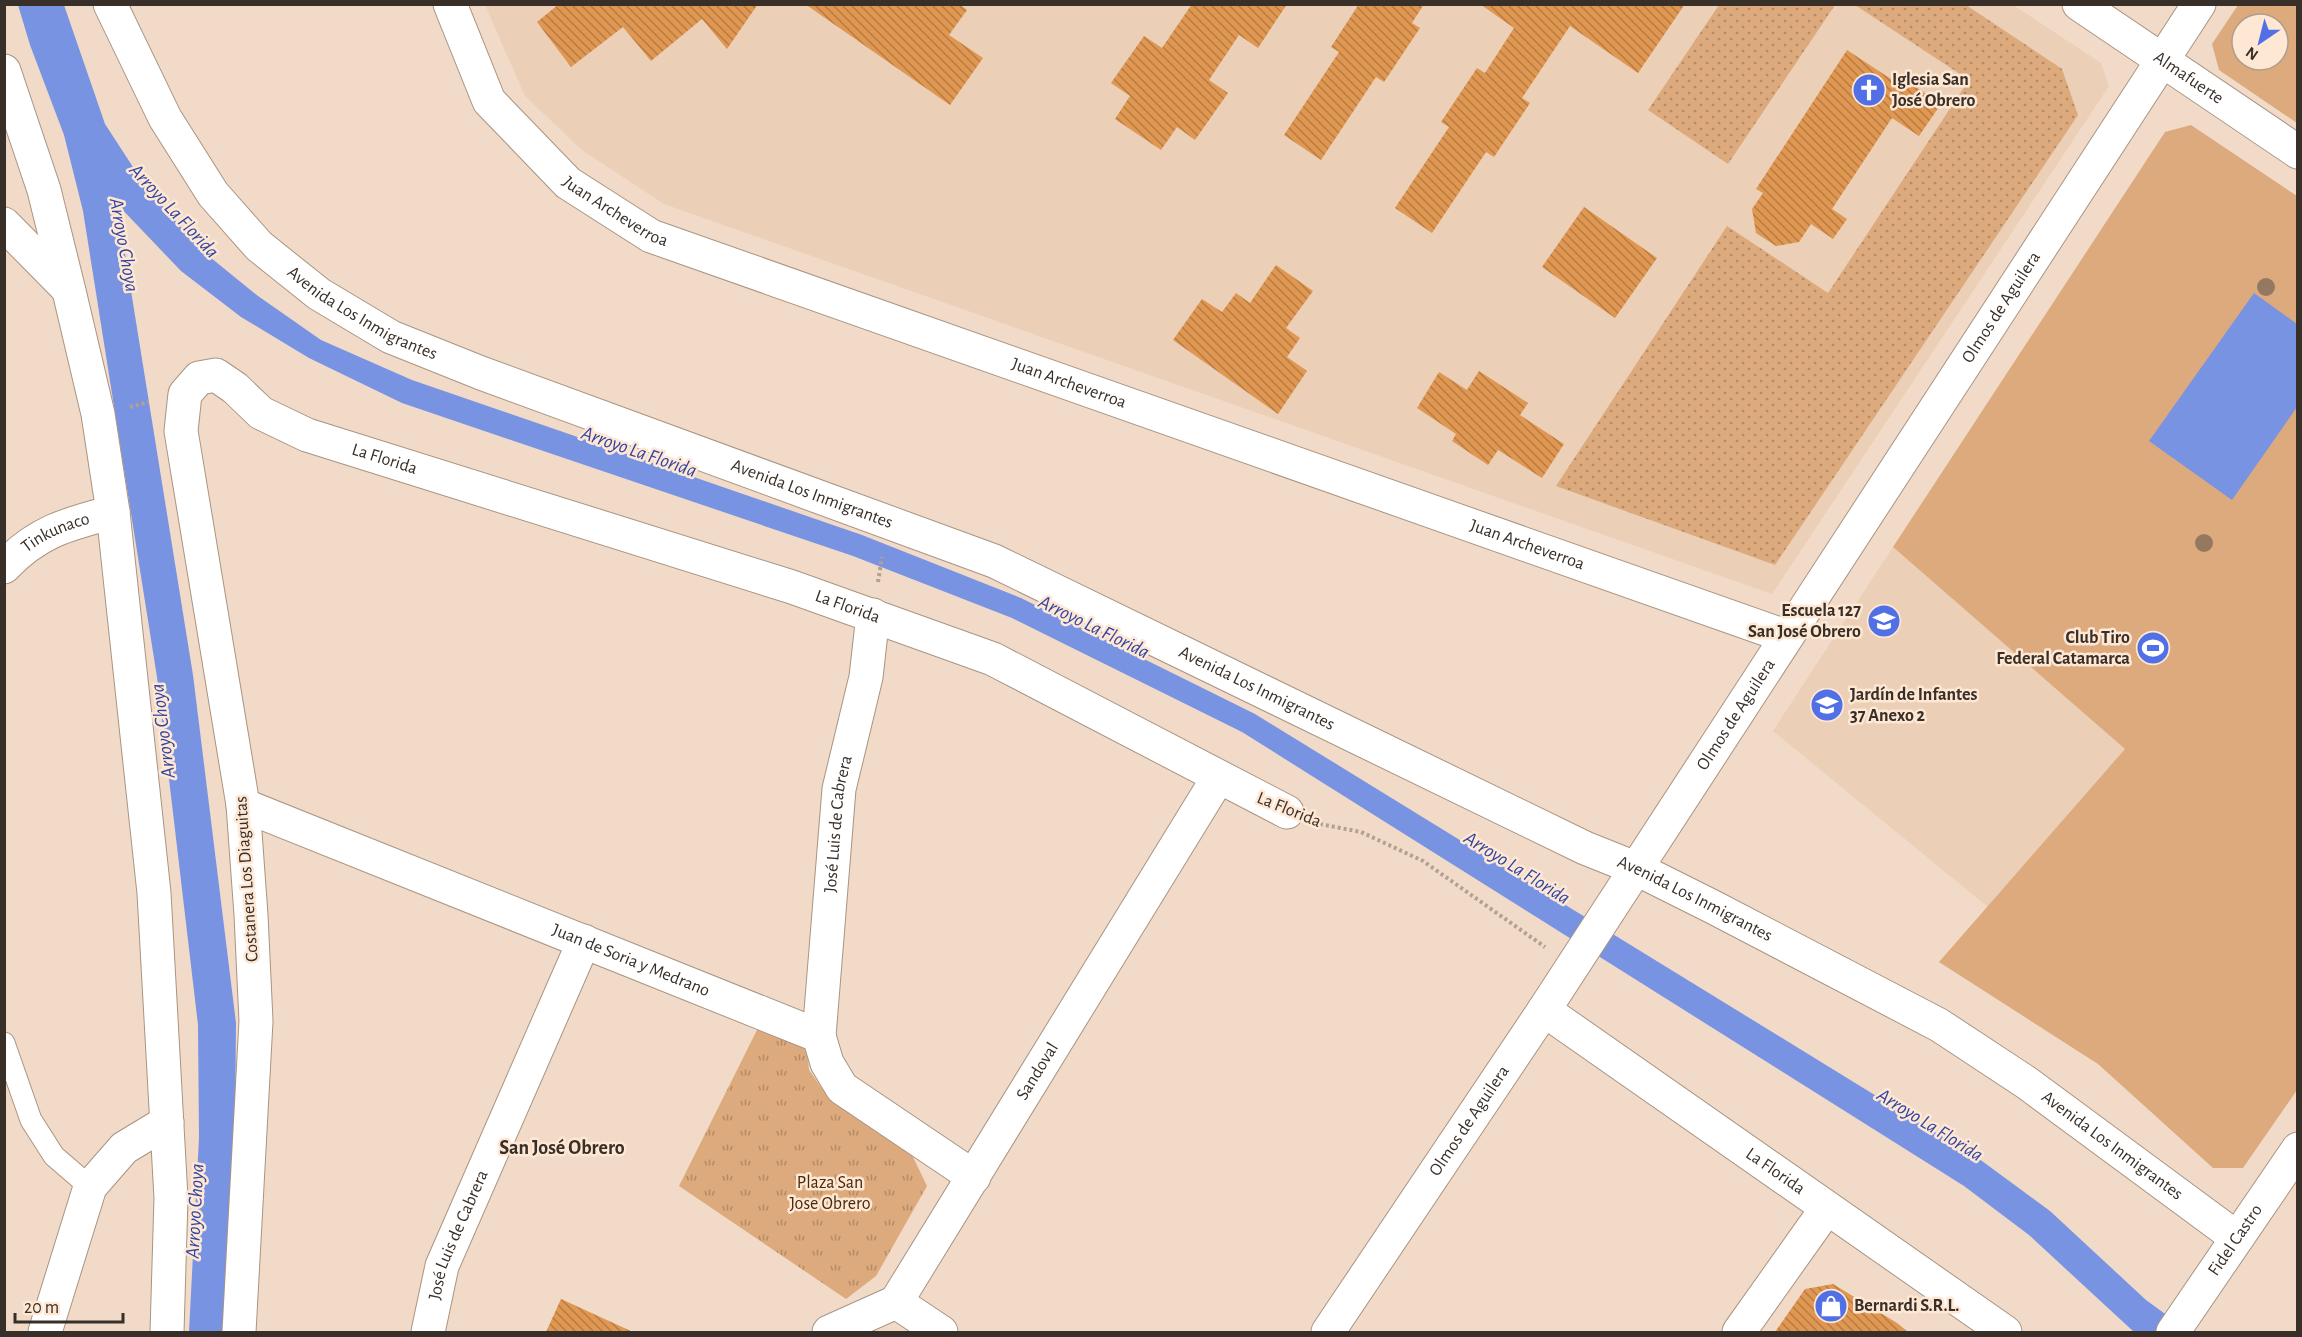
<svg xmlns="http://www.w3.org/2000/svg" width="2302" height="1337" viewBox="0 0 2302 1337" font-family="'Alegreya Sans',sans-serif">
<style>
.built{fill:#ebcfb6}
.grass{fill:url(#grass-dots)}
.park{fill:url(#park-tufts)}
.garden{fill:#ddaa7d;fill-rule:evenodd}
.water{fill:#7993e3}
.building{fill:url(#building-back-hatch)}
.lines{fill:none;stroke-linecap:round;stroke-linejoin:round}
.lane-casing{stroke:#a99482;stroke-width:23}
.street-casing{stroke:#a99482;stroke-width:35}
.path{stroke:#b2a091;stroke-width:4;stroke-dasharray:3 3;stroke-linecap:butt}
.lane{stroke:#fff;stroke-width:21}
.street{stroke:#fff;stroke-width:33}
.tree{fill:#947960}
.labels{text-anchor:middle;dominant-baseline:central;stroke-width:5;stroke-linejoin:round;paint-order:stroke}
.street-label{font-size:18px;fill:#382f28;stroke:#fee7d3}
.poi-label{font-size:18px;font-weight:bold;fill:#382f28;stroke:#fee7d3;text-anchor:start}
.park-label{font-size:18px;fill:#47290b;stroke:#fee7d3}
.water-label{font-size:20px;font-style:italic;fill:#3044a1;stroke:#fee7d3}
.neighbourhood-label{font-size:20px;font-weight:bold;fill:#382f28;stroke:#fee7d3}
</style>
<defs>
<pattern id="grass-dots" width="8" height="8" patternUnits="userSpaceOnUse" patternTransform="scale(1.5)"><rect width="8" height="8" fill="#ddaa7d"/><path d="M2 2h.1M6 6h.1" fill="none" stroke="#b48b66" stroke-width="1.8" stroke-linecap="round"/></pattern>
<pattern id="park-tufts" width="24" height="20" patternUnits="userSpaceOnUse" patternTransform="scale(1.5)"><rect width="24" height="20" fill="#ddaa7d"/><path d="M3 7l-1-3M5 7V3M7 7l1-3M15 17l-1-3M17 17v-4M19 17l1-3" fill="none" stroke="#b48b66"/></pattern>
<pattern id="building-back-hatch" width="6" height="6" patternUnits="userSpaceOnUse" patternTransform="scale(1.5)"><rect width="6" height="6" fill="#df9751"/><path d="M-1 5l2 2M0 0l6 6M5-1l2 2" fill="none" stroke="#b67c43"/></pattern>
</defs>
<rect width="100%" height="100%" fill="#f1dac7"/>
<path class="built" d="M485,5H2013L2101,63L2109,86L1772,594L664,204L582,150L525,96Z
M1893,547L2125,749L1988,907L1773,731Z"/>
<path class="grass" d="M1719,5H1835L1728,164L1648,110Z
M1855,5H1966L2062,69L2078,115L1775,565L1556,486L1727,226L1828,293L1969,80Z"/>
<path class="park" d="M759,1026L807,1050L809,1070L830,1100L911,1153L927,1186L876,1276L846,1299L679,1186Z"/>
<path class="garden" d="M2238,5H2297V123L2219,70L2212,44ZM2242,24H2278V60H2242Z
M2191,125L2297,196V1090L2243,1168H2213L2098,1064L1939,962L2125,749L1893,547L2165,132Z"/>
<path class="water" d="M18,5H64L105,124L146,187L200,249L258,296L321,340L412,380L862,535L1021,598L1255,714L1982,1161L2050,1211L2146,1300L2190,1332H2134L2029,1235L1964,1186L1242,732L1012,618L853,556L402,403L309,358L241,317L181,271L117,204L193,675L236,1023L235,1137L223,1332H189L199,1138L198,1025L157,677L83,211L64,135L30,45Z
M2254,293L2297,324V407L2232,500L2149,441Z"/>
<path class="building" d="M559,4H758L727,49L702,19L651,61L623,27L571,67L537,22Z
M805,4H959L967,10L949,35L983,58L950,105Z
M1192,4H1287L1258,48L1239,35L1209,80L1228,93L1195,140L1177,127L1161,150L1115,119L1130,96L1111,83L1144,36L1162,48Z
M1359,4H1424L1412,23L1420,28L1384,82L1376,77L1321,160L1284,135L1339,52L1331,47Z
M1480,4H1685L1638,73L1570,26L1522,98L1530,103L1494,157L1486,152L1432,233L1395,208L1449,127L1441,122L1477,68L1485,73L1514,28Z
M1847,50L1906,89L1910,83L1941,104L1919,136L1892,118L1832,209L1847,219L1833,239L1811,224L1799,242L1776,246L1756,233L1752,209L1763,193L1756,189Z
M1584,207L1657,258L1615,318L1542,267Z
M1276,265L1313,291L1286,328L1300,338L1287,357L1307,371L1278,414L1173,340L1202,299L1222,312L1236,293L1250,303Z
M1479,371L1528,403L1520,415L1564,444L1542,478L1498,450L1488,465L1452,441L1456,434L1417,408L1439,372L1467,390Z
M1833,1284L1897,1323L1908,1332H1775L1805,1289Z
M561,1299L633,1332H546Z"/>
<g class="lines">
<g class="lane-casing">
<path id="lane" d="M4,1043L31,1120L54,1156L90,1187"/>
</g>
<g class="street-casing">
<g id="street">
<path id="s1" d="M110,4L165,118L213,194L259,246L319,294L391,337L481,373L994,561L1585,848L1635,868L1713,907L1939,1025L2027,1083L2237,1238"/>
<path id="s2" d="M450,4L489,101L568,183L651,236L1785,636"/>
<path id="s3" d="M2079,4L2298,152"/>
<path d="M4,71L44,190L69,291L98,414L113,512L154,893L171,1198L167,1332"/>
<path d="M4,224L68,289"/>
<path id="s4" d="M4,567C38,531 68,524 113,512"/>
<path id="s5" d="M243,805L819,1036L827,1063L842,1088L974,1177"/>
<path id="s6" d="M1544,1010L2005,1332"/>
<path id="s7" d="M819,1036L839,789L866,677L873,615"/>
<path d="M896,1302L941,1332"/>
<path d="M45,1332L90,1187L124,1148L167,1122"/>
<path id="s8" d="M239,1332L256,1021L251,915L243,805L181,431L185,394L199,378L216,375L235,388L261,413L307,435L792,587L993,659L1287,812"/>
<path id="s9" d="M428,1332L442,1266L584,941"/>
<path id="s10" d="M829,1332L896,1302L1218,778"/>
<path id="s11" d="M1328,1332L1544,1010L2199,4"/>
<path d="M1739,1332L1827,1208"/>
<path id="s12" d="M2173,1332L2298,1149"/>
</g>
</g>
<path class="path" d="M130,407L149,402
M878,582L882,557
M1320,824L1361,832L1423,861L1545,947"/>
<use href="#lane" class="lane"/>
<use href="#street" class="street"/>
</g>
<g class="tree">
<circle cx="2266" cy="287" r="9"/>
<circle cx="2204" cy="543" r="9"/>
</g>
<defs>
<g id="church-disc" transform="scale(1.725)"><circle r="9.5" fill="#5270e5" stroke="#fee7d3"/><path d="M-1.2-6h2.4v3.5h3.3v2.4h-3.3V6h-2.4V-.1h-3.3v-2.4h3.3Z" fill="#fff"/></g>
<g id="school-disc" transform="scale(1.725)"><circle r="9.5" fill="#5270e5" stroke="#fee7d3"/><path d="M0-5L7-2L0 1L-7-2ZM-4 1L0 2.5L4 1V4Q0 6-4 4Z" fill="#fff"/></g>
<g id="stadium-disc" transform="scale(1.725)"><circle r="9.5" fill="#5270e5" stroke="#fee7d3"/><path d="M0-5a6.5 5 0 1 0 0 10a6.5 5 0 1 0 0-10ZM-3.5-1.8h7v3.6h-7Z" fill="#fff"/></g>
<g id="shop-disc" transform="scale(1.725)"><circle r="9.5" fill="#5270e5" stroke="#fee7d3"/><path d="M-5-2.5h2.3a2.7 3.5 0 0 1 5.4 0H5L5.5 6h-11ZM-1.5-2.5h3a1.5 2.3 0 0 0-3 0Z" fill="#fff"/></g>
</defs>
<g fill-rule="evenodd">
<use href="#church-disc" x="1869" y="90"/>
<use href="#school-disc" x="1884" y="621"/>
<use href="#stadium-disc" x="2153" y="648"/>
<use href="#school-disc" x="1827" y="705"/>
<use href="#shop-disc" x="1831" y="1306"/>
</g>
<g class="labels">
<g class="street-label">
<text stroke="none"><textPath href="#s3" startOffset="132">Almafuerte</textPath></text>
<text stroke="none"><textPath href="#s2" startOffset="274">Juan Archeverroa</textPath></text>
<text stroke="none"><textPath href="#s11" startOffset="1226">Olmos de Aguilera</textPath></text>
<text stroke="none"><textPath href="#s1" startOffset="410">Avenida Los Inmigrantes</textPath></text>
<text stroke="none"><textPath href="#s2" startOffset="760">Juan Archeverroa</textPath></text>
<text stroke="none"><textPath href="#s8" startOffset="1174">La Florida</textPath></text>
<text stroke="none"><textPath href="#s1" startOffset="896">Avenida Los Inmigrantes</textPath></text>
<text stroke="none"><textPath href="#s4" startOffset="63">Tinkunaco</textPath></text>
<text stroke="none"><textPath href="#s2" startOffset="1246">Juan Archeverroa</textPath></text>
<text stroke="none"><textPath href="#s8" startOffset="1660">La Florida</textPath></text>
<text stroke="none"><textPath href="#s1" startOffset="1382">Avenida Los Inmigrantes</textPath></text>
<text stroke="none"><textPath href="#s11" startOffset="740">Olmos de Aguilera</textPath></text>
<text transform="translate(1289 810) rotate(22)">La Florida</text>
<text stroke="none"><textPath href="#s7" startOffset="213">José Luis de Cabrera</textPath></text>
<text transform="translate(247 879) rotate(-94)">Costanera Los Diaguitas</text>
<text stroke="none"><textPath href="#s1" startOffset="1868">Avenida Los Inmigrantes</textPath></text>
<text stroke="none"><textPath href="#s5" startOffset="418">Juan de Soria y Medrano</textPath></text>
<text stroke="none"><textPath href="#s10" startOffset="344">Sandoval</textPath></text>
<text stroke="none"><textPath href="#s11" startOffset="254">Olmos de Aguilera</textPath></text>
<text stroke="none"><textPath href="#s1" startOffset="2354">Avenida Los Inmigrantes</textPath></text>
<text stroke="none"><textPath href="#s6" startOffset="282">La Florida</textPath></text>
<text stroke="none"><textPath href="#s9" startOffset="102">José Luis de Cabrera</textPath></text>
<text stroke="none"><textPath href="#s12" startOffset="111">Fidel Castro</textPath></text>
</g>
<g class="poi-label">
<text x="1892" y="80">Iglesia San<tspan x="1892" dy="21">José Obrero</tspan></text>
<text x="1861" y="611" text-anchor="end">Escuela 127<tspan x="1861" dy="21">San José Obrero</tspan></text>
<text x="2130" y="638" text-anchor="end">Club Tiro<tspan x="2130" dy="21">Federal Catamarca</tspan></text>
<text x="1850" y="695">Jardín de Infantes<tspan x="1850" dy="21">37 Anexo 2</tspan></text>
<text x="1854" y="1306">Bernardi S.R.L.</text>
</g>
<g class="park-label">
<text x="830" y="1183">Plaza San<tspan x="830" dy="21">Jose Obrero</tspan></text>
</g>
<g class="water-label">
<text transform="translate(174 211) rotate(47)">Arroyo La Florida</text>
<text transform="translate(124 245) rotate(80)">Arroyo Choya</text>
<text transform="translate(639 452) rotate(19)">Arroyo La Florida</text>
<text transform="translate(1094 627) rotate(26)">Arroyo La Florida</text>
<text transform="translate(163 731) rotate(-97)">Arroyo Choya</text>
<text transform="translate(1517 868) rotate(32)">Arroyo La Florida</text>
<text transform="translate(1930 1125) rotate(32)">Arroyo La Florida</text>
<text transform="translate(195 1211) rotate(-87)">Arroyo Choya</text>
</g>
<g class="neighbourhood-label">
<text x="562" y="1148">San José Obrero</text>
</g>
</g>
<rect width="2302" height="1337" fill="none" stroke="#382f28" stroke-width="12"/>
<g transform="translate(2260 42) rotate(215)"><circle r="28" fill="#fee7d3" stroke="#af9d8f" stroke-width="1.5"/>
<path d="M0-4.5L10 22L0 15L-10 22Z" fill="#5270e5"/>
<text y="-9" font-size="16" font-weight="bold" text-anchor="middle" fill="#382f28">N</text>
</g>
<path d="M15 1313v9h108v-9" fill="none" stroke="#382f28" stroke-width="3"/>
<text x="24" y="1313" font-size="18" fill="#382f28" stroke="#fee7d3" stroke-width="4.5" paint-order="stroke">20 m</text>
</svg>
